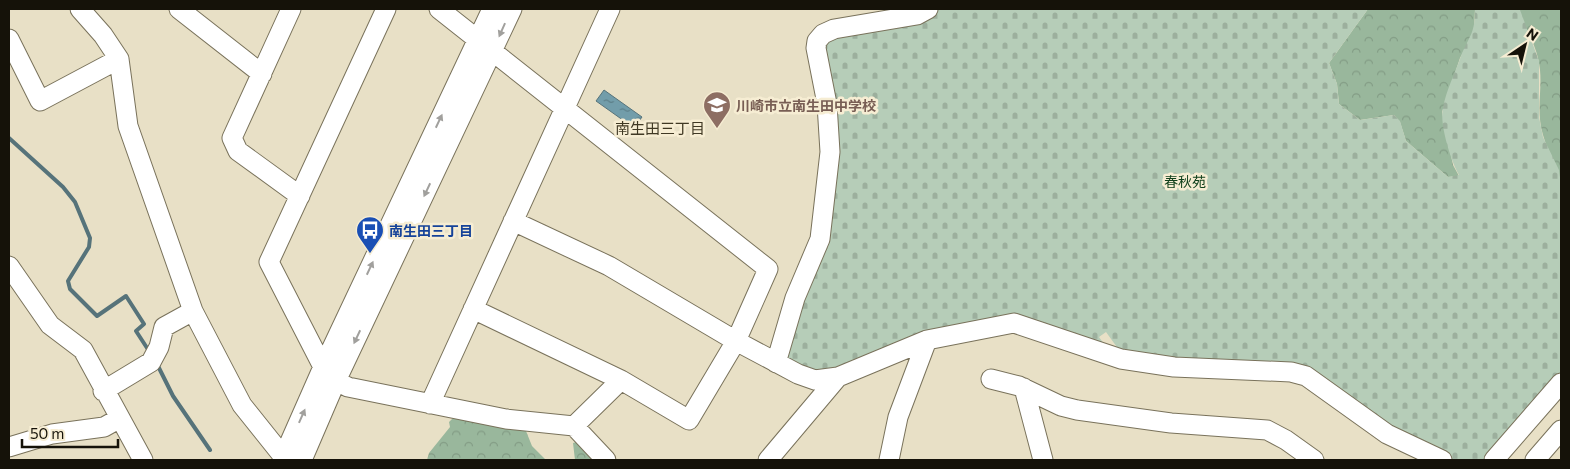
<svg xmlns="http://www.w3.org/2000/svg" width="1570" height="469" viewBox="0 0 1570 469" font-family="Commissioner,'Noto Sans JP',sans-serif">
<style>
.forest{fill:url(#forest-crowns)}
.cemetery{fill:url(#cemetery-stones)}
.water{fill:url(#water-ripples);stroke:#56737a}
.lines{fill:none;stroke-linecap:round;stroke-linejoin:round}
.stream{stroke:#56737a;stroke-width:4}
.minor-casing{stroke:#79725b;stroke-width:21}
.minor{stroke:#fff;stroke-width:19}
.oneway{fill:#a1a09d}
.labels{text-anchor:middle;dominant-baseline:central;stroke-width:5;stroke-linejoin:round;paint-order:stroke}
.education-label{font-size:14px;font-weight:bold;fill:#785e54;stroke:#f6edd3;text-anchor:start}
.park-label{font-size:14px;fill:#10401b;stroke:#f6edd3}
.transit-label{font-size:14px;font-weight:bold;fill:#164399;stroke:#f6edd3;text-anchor:start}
.neighbourhood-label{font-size:15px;fill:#403924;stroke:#f6edd3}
</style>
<defs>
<pattern id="forest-crowns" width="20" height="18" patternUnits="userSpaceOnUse" patternTransform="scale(1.25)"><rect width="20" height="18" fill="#99b79c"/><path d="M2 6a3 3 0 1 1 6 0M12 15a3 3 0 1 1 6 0" fill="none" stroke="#839c85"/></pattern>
<pattern id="cemetery-stones" width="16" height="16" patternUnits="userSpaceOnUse" patternTransform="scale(1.25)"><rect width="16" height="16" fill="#b6cdb8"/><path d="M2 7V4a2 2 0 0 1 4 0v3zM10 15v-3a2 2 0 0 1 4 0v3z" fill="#9caf9d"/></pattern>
<pattern id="water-ripples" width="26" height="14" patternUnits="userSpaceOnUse" patternTransform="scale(1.25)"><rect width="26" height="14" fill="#729daa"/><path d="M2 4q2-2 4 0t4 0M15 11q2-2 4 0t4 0" fill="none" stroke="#5c7f89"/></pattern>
</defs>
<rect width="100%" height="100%" fill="#e8e0c6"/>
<path class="forest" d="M1368,9H1475L1474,32L1460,58L1442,112L1453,165L1459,176L1448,177L1406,141L1400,122L1394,115L1360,120L1339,104L1337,84L1329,63Z
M1515,9H1561V186C1559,166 1548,154 1543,135C1536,111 1542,93 1540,70C1538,47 1526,28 1515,9Z
M455,416L524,426L532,446L546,460H427L429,453L450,427L449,422Z
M580,441L597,460H575L573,443Z"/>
<path class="cemetery" d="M936,9H1368L1329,63L1337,84L1339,104L1360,120L1394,115L1400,121L1406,141L1448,177L1459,175C1451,162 1439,123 1443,108C1446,91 1455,73 1461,56C1470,34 1475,34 1475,9L1520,10L1539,61V117L1543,137L1559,170L1561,186V380L1491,460H1451L1391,431L1308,371L1230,365L1119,350L1106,332L1099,337L1109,351L1016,319L828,375L785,362L793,322L826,239L825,54L827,39Z"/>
<path class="water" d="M604,90L642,117L634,128L596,101Z"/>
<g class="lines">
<path class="stream" d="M9,138L63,187L75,202L90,238L89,247L68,281L70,289L97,316L126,296L144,324L136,331L149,351
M157,364L173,396L210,450"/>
<g class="minor-casing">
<path id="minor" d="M80,9L103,35L119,59L128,126L193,311L242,405L286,460
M179,9L262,74
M291,9L232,138L238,151L300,196
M386,9L269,262L323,367L336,381L348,387L506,419L574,426L606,460
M439,9L768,269L736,341L689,420L621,380L473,309
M9,39L40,101L119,59
M513,221L609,266L736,341L798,374L815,380L838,377L927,340L1014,323L1121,359L1174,367L1291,372L1306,376L1387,434L1442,460
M9,266L50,325L83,350L143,460
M776,363L795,298L820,239L830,152L827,104L816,48L817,41L823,34L834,29L917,15L928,9
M991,379L1019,386L1061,406L1077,410L1171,423L1267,430L1286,440L1314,460
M1024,388L1043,460
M103,391L151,362L159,347L164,327L193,311
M430,404L610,9
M574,426L621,380
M9,447L52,434L104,427L120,418
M282,460L323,367L492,9
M302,460L336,381L512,9
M768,460L838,377
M889,460L898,417L927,340
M1494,460L1561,383
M1535,460L1561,430"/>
</g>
<use href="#minor" class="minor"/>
</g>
<defs><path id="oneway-solid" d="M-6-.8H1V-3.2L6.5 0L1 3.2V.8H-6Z" transform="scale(1.25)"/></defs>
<g class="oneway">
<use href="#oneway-solid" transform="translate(502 30) rotate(114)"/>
<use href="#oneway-solid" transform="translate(439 121) rotate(-65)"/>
<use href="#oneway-solid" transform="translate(427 190) rotate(115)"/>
<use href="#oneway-solid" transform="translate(370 268) rotate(-65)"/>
<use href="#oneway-solid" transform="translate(357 337) rotate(115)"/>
<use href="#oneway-solid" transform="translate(302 416) rotate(-66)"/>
</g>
<defs>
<g id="school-pin" transform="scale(1.4375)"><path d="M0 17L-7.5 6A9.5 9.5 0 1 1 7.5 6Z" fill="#8d6e63" stroke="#f6edd3"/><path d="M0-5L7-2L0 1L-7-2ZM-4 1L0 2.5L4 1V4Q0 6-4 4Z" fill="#fff"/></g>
<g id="bus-pin" transform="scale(1.4375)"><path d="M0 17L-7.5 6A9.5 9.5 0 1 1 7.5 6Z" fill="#1a4fb4" stroke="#f6edd3"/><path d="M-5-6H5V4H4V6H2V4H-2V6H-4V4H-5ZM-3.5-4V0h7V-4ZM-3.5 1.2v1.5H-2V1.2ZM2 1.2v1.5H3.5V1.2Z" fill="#fff"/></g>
</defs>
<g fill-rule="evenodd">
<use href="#school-pin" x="717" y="105"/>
<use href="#bus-pin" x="370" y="230"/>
</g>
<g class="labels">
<g class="education-label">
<text x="736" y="105">川崎市立南生田中学校</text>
</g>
<g class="park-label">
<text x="1185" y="181">春秋苑</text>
</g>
<g class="transit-label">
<text x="389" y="230">南生田三丁目</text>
</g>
<g class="neighbourhood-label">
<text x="660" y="128">南生田三丁目</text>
</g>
</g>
<rect width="1570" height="469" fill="none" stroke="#151209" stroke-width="20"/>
<g transform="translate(1525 45) rotate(35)" stroke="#f6edd3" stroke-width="4" paint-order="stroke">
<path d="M0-4L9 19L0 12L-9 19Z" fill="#151209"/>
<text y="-8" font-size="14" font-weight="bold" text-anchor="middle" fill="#151209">N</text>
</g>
<path d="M22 439v8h96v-8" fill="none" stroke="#151209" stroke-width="2.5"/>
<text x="30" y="439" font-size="15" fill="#151209" stroke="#f6edd3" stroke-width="4" paint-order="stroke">50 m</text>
</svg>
